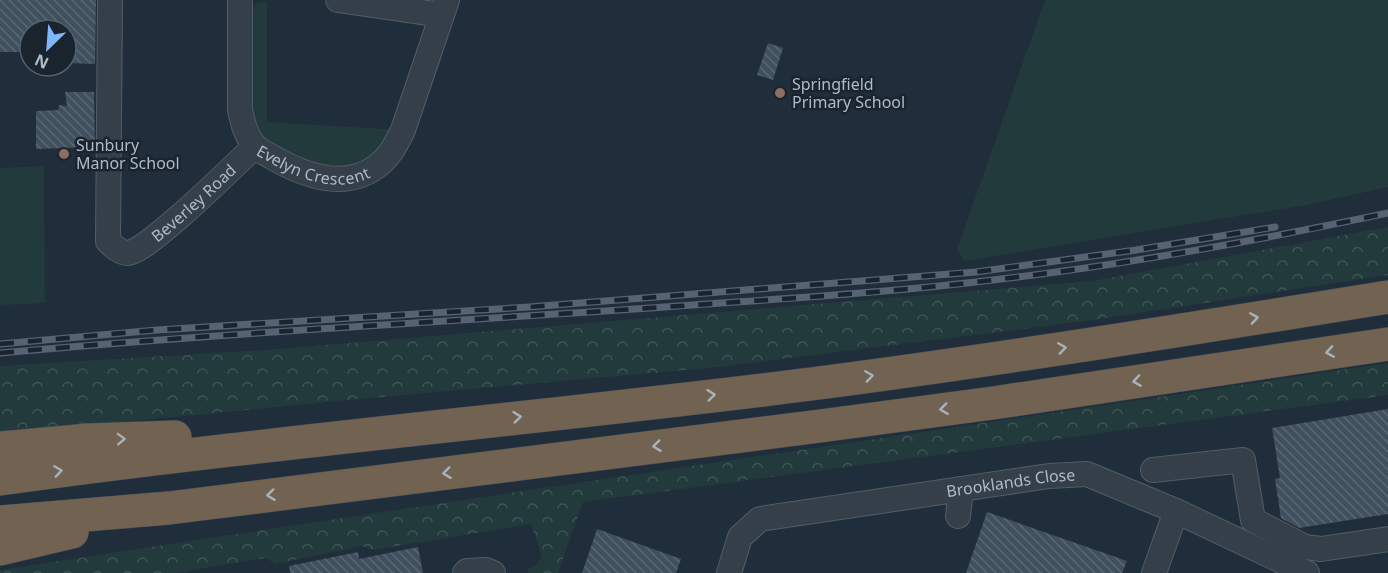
<svg xmlns="http://www.w3.org/2000/svg" width="1388" height="573" viewBox="0 0 1388 573" font-family="'Noto Sans',sans-serif">
<style>
.green{fill:#223a3b}
.forest{fill:url(#forest-crowns)}
.building{fill:url(#building-back-hatch)}
.lines{fill:none;stroke-linecap:round;stroke-linejoin:round}
.minor-casing{stroke:#525d68;stroke-width:26}
.highway-casing{stroke:#3f4a55;stroke-width:34}
.minor{stroke:#343f4a;stroke-width:24}
.highway{stroke:#716251;stroke-width:33}
.rail-casing{stroke:#566372;stroke-width:7}
.rail{stroke:#19242f;stroke-width:4.5;stroke-dasharray:14;stroke-linecap:butt}
.oneway{stroke:#a9b1bb}
.education-dot{fill:#8d6e63;stroke:#19242f;stroke-width:2}
.labels{text-anchor:middle;dominant-baseline:central;stroke-width:5;stroke-linejoin:round;paint-order:stroke}
.poi-label{font-size:16px;fill:#afbac7;stroke:#19242f;text-anchor:start}
.street-label{font-size:16px;fill:#afbac7;stroke:#19242f}
</style>
<defs>
<pattern id="forest-crowns" width="20" height="18" patternUnits="userSpaceOnUse" patternTransform="scale(1.5)"><rect width="20" height="18" fill="#223a3b"/><path d="M2 6a3 3 0 1 1 6 0M12 15a3 3 0 1 1 6 0" fill="none" stroke="#405456"/></pattern>
<pattern id="building-back-hatch" width="6" height="6" patternUnits="userSpaceOnUse" patternTransform="scale(1.5)"><rect width="6" height="6" fill="#41505f"/><path d="M-1 5l2 2M0 0l6 6M5-1l2 2" fill="none" stroke="#5a6774"/></pattern>
</defs>
<rect width="100%" height="100%" fill="#202d3a"/>
<path class="green" d="M1045,0H1388V187L1307,205L964,261L957,249Z
M267,1V122L403,130L353,177L254,147L249,111L252,10L258,2Z
M44,166L45,303L0,305V168Z"/>
<path class="forest" d="M1388,227V275L1093,320L719,367L348,400L0,434V366L266,350L1092,281Z
M1388,363V395L583,502L558,573H528L527,570L536,565L542,556L531,524L372,550L362,546L276,564L265,558L176,573H0V570C462,499 925,432 1388,363Z"/>
<path class="building" d="M0,0H96L95,64L66,63V30H30V52H0Z
M768,43L783,48L773,80L757,75Z
M65,92H94L95,147L36,149V111L58,110L59,105L67,106Z
M1388,409V514L1299,528L1281,518L1275,479L1280,478L1272,428Z
M987,512L1127,561L1122,573H966Z
M597,529L681,559L676,573H582Z
M418,547L423,573H290L289,566L358,552L359,559Z"/>
<g class="lines">
<g class="minor-casing">
<g id="minor">
<path id="s1" d="M110,0L108,241C113,246 120,253 128,253C146,253 236,164 254,147"/>
<path id="s2" d="M240,0V110C243,123 245,133 253,144C257,150 266,153 272,157C303,175 344,190 376,167C390,157 396,144 403,130L447,0"/>
<path d="M338,0L441,15"/>
<path d="M1153,470L1243,460L1253,520L1305,547L1321,549L1388,539"/>
<path d="M958,516L961,489"/>
<path d="M465,573L467,571L486,570L493,573"/>
<path id="s3" d="M729,573L740,537L760,519L1049,476L1087,474L1176,511L1307,573"/>
<path d="M1154,573L1176,511"/>
</g>
</g>
<g class="highway-casing">
<path id="highway" d="M0,448L89,440L175,437
M0,479C269,442 541,418 811,384C1004,359 1196,328 1388,297
M0,522L169,508L820,426L993,403L1388,344
M0,549L72,532"/>
</g>
<use href="#minor" class="minor"/>
<use href="#highway" class="highway"/>
<g class="rail-casing">
<path id="rail" d="M0,344L157,330L529,307L976,272L1136,250L1275,227
M0,353C221,333 443,322 665,307C777,299 889,293 1001,279C1131,264 1260,240 1388,213"/>
</g>
<use href="#rail" class="rail"/>
</g>
<defs><path id="oneway-chevron" d="M-2-3.5L2.5 0L-2 3.5" fill="none" stroke-width="1.6" stroke-linecap="round" stroke-linejoin="round" transform="scale(1.5)"/></defs>
<g class="oneway">
<use href="#oneway-chevron" transform="translate(1254 318) rotate(-9)"/>
<use href="#oneway-chevron" transform="translate(1062 348) rotate(-8)"/>
<use href="#oneway-chevron" transform="translate(1330 352) rotate(171)"/>
<use href="#oneway-chevron" transform="translate(869 376) rotate(-8)"/>
<use href="#oneway-chevron" transform="translate(1137 381) rotate(171)"/>
<use href="#oneway-chevron" transform="translate(711 395) rotate(-6)"/>
<use href="#oneway-chevron" transform="translate(944 409) rotate(173)"/>
<use href="#oneway-chevron" transform="translate(517 417) rotate(-6)"/>
<use href="#oneway-chevron" transform="translate(121 439) rotate(-2)"/>
<use href="#oneway-chevron" transform="translate(657 446) rotate(173)"/>
<use href="#oneway-chevron" transform="translate(58 471) rotate(-8)"/>
<use href="#oneway-chevron" transform="translate(447 473) rotate(173)"/>
<use href="#oneway-chevron" transform="translate(271 495) rotate(173)"/>
</g>
<g class="education-dot">
<circle cx="780" cy="93" r="6"/>
<circle cx="64" cy="154" r="6"/>
</g>
<g class="labels">
<g class="poi-label">
<text x="792" y="84">Springfield<tspan x="792" dy="18">Primary School</tspan></text>
<text x="76" y="145">Sunbury<tspan x="76" dy="18">Manor School</tspan></text>
</g>
<g class="street-label">
<text stroke="none"><textPath href="#s2" startOffset="213">Evelyn Crescent</textPath></text>
<text stroke="none"><textPath href="#s1" startOffset="348">Beverley Road</textPath></text>
<text stroke="none"><textPath href="#s3" startOffset="318">Brooklands Close</textPath></text>
</g>
</g>
<g transform="translate(48 48) rotate(205)"><circle r="28" fill="#19242f" stroke="#55606c" stroke-width="1.5"/>
<path d="M0-4.5L10 22L0 15L-10 22Z" fill="#7eb8fc"/>
<text y="-9" font-size="16" font-weight="bold" text-anchor="middle" fill="#afbac7">N</text>
</g>
</svg>
